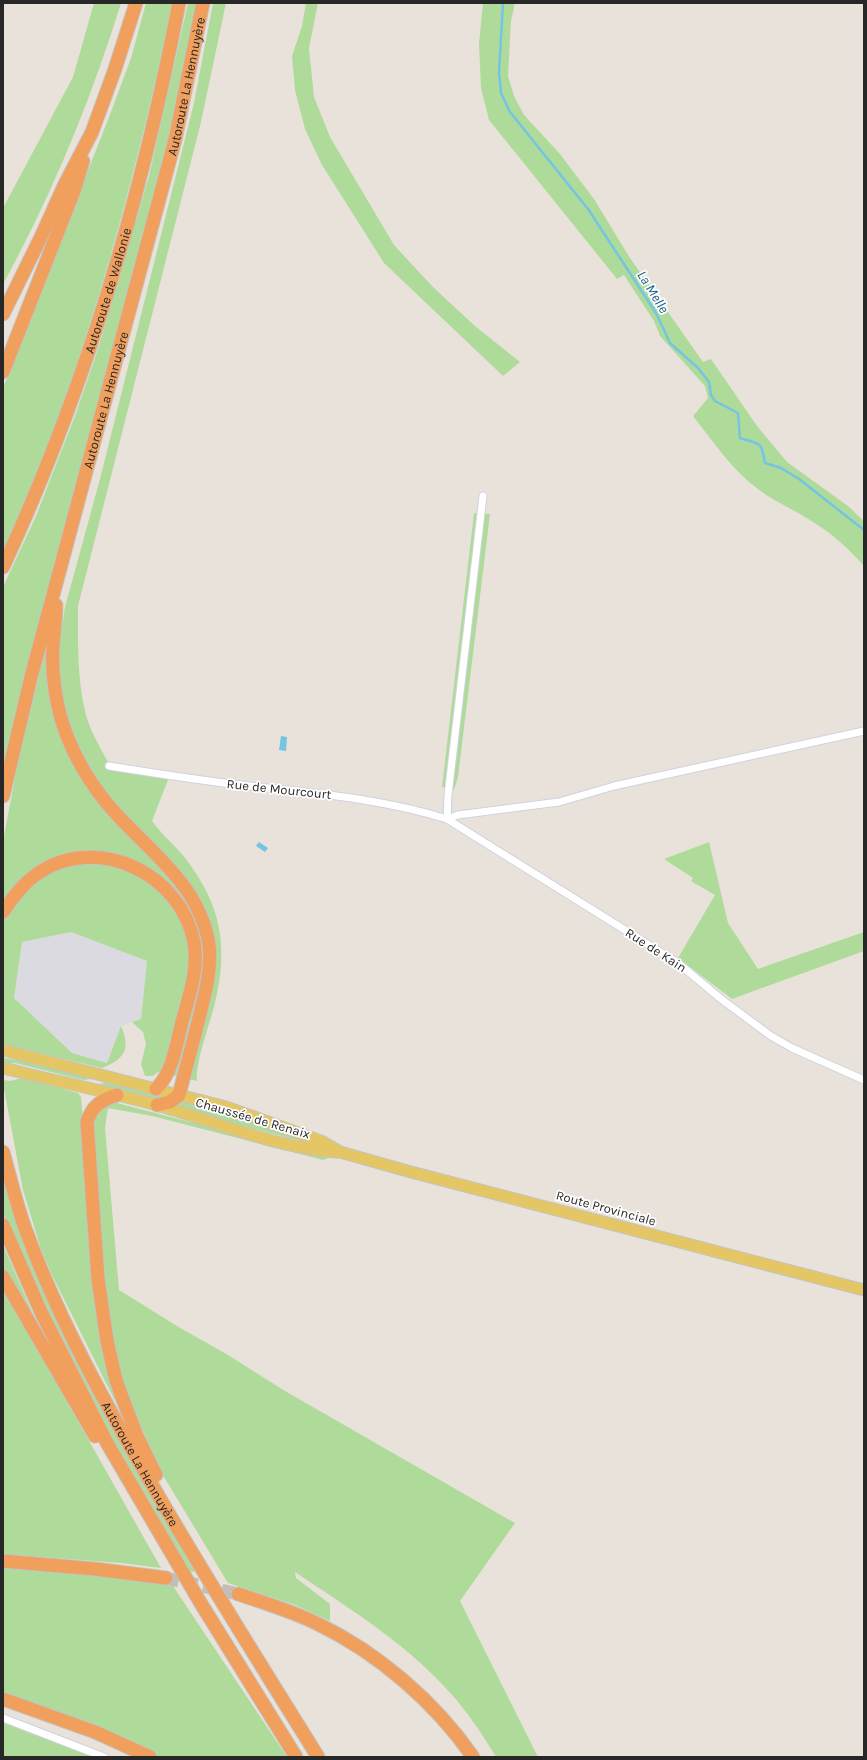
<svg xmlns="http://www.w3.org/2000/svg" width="867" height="1760" viewBox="0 0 867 1760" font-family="Karla,sans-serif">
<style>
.industrial{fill:#dcdae1}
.green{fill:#afdb9a}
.water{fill:#74c4e3}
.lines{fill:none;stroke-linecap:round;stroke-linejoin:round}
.stream{stroke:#74c4e3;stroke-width:2.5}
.motorway-tunnel{stroke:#c2bdb6;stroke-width:13;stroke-dasharray:13 6;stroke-linecap:butt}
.minor-casing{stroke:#cfd2df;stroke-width:9}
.primary-casing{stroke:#c3c3c3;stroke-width:13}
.motorway-casing{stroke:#c3c3c3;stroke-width:15}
.minor{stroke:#fff;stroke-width:7}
.primary{stroke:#e4c764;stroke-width:11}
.motorway{stroke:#f09f5d;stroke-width:13}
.labels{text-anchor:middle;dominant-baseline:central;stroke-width:3.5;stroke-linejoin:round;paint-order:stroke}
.street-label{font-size:13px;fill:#272727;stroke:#fff}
.water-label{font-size:14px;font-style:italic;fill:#18628b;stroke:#fff}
</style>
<rect width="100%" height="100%" fill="#e9e2da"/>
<path class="industrial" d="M71,932L147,961L141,1019L121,1026L107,1063L72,1053L14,998L22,942Z"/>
<path class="green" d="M94,3H121C91,100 52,195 3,284V208L73,77Z
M146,3H173C132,192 83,376 3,552V388L111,112L131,58Z
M188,3H197L171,136L3,776V587L36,516L75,416L99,346L149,176Z
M213,3H226L201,122L78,606C78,641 77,676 85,711C89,729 100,747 109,764L171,772L152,821C162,835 175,845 185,858C222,906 229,947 214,1007C209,1025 195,1065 197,1081L158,1072L153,1076H145L141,1064L146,1044L143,1032L132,1022L141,1019L147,961L71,932L22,942L14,998L72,1053L107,1063L121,1026C131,1049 125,1059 102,1068L3,1044V842L18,761L47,643L59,644L65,607L100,479L194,103Z
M306,3H318L309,48L314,97L330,137L394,245L433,287L475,326L520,362L503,376L384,263L322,165L305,129L295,90L292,56L302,26Z
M483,3H515L511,21L508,76L514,96L524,115L560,154L594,199L630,258L703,362L711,359L757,426L787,462L848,506L864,521V566C849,549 833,534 813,522C795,510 775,502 758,489C731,469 713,441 693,416L708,398L705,386L660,336L654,321L624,275L617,279L489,120L481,88L479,44Z
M474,513L490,514L458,777L454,790L442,787Z
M709,842L728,923L758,969L864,932V951L732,999L678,958L715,895L691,881L693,878L664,859Z
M3,1058L38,1063L100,1078L83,1080L15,1063L4,1064H3Z
M22,1078L78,1093L81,1097L96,1286L129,1429L52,1275L41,1249L23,1190L4,1089V1080L10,1081Z
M110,1082L166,1096L159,1100L99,1084Z
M182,1100L234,1114L331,1149L164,1105Z
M113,1102L329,1158L323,1160L152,1116L108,1108L105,1128L119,1290L177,1326L228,1355L285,1391L515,1523L460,1601L538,1757H496C480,1730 462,1704 440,1682C399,1639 344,1605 295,1572L296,1578L330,1604V1621L295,1605L228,1583L161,1472L125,1389L116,1354L106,1302L92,1118L97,1109Z
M3,1171L19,1226L194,1565V1572L187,1571L95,1412L12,1236L3,1213Z
M3,1245L33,1314L54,1358L3,1270Z
M3,1289L161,1568L121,1563L3,1554Z
M3,1567L128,1579L173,1586L287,1757H160L71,1716L3,1693Z
M3,1718L104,1757H3Z"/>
<path class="water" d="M281,736L287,737L286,751L279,750Z
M259,842L268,848L265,852L256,846Z"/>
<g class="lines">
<path class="stream" d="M503,3L499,72L501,93L510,112L588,209L656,313L670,343L698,368L709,382L711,395L715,401L738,413L740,438C762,445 761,441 765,463L781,468L799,479L864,530"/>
<path class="motorway-tunnel" d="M166,1578L238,1594"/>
<g class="minor-casing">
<path id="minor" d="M109,766C153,773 197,780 241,785C311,793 380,798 447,819L678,963L721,999L771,1036L792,1048L864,1080
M447,819L458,815L559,802L614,786L864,731
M447,819L448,795L483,496
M3,1718L104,1757"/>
</g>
<g class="primary-casing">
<path id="primary" d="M3,1050L226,1107L321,1141L340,1152L411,1172L864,1290
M3,1068C54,1081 106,1091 157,1105C214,1121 277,1148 336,1152"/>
</g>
<g class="motorway-casing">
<g id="motorway">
<path d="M3,314L41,237L64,186L92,132L115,69L136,3"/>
<path d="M3,372L74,191L83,161"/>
<path id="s1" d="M3,567C86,388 142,196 179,3"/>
<path d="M56,605C56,618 54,631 53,644C51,674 56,708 67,736C79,766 96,793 119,817C155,855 201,889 209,945C212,971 204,997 198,1022C192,1046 185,1071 179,1095L170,1102L157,1105"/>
<path id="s2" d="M3,796L31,677L175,140L203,3"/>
<path d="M3,912C13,897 24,882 40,872C99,834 181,874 194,942C199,969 189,996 182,1022C176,1045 173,1072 156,1089"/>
<path d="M117,1095C101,1100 92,1106 87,1122L98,1279L107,1341L116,1380L122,1397L137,1436L156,1475"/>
<path id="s3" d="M3,1152C10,1177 16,1203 25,1228C58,1319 106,1405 155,1490C207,1580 263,1668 318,1757"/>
<path d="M3,1225L41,1312L107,1443L200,1602L296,1757"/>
<path d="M3,1277L95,1436"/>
<path d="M3,1561L95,1569L166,1578"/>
<path d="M238,1594C265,1603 292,1611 318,1624C378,1653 435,1702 473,1757"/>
<path d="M3,1699L95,1732L150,1757"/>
</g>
</g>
<use href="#minor" class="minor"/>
<use href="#primary" class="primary"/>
<use href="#motorway" class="motorway"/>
</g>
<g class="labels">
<g class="street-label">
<text stroke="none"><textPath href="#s2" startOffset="733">Autoroute La Hennuyère</textPath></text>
<text stroke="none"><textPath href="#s1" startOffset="296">Autoroute de Wallonie</textPath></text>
<text stroke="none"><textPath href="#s2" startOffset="409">Autoroute La Hennuyère</textPath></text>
<text transform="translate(279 789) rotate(6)">Rue de Mourcourt</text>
<text transform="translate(656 950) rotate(33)">Rue de Kain</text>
<text transform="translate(253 1118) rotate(16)">Chaussée de Renaix</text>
<text transform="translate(606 1208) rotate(15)">Route Provinciale</text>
<text stroke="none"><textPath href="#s3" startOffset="342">Autoroute La Hennuyère</textPath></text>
</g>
<g class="water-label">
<text transform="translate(653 292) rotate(58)">La Melle</text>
</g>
</g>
<rect width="867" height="1760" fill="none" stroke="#272727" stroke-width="8"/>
</svg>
